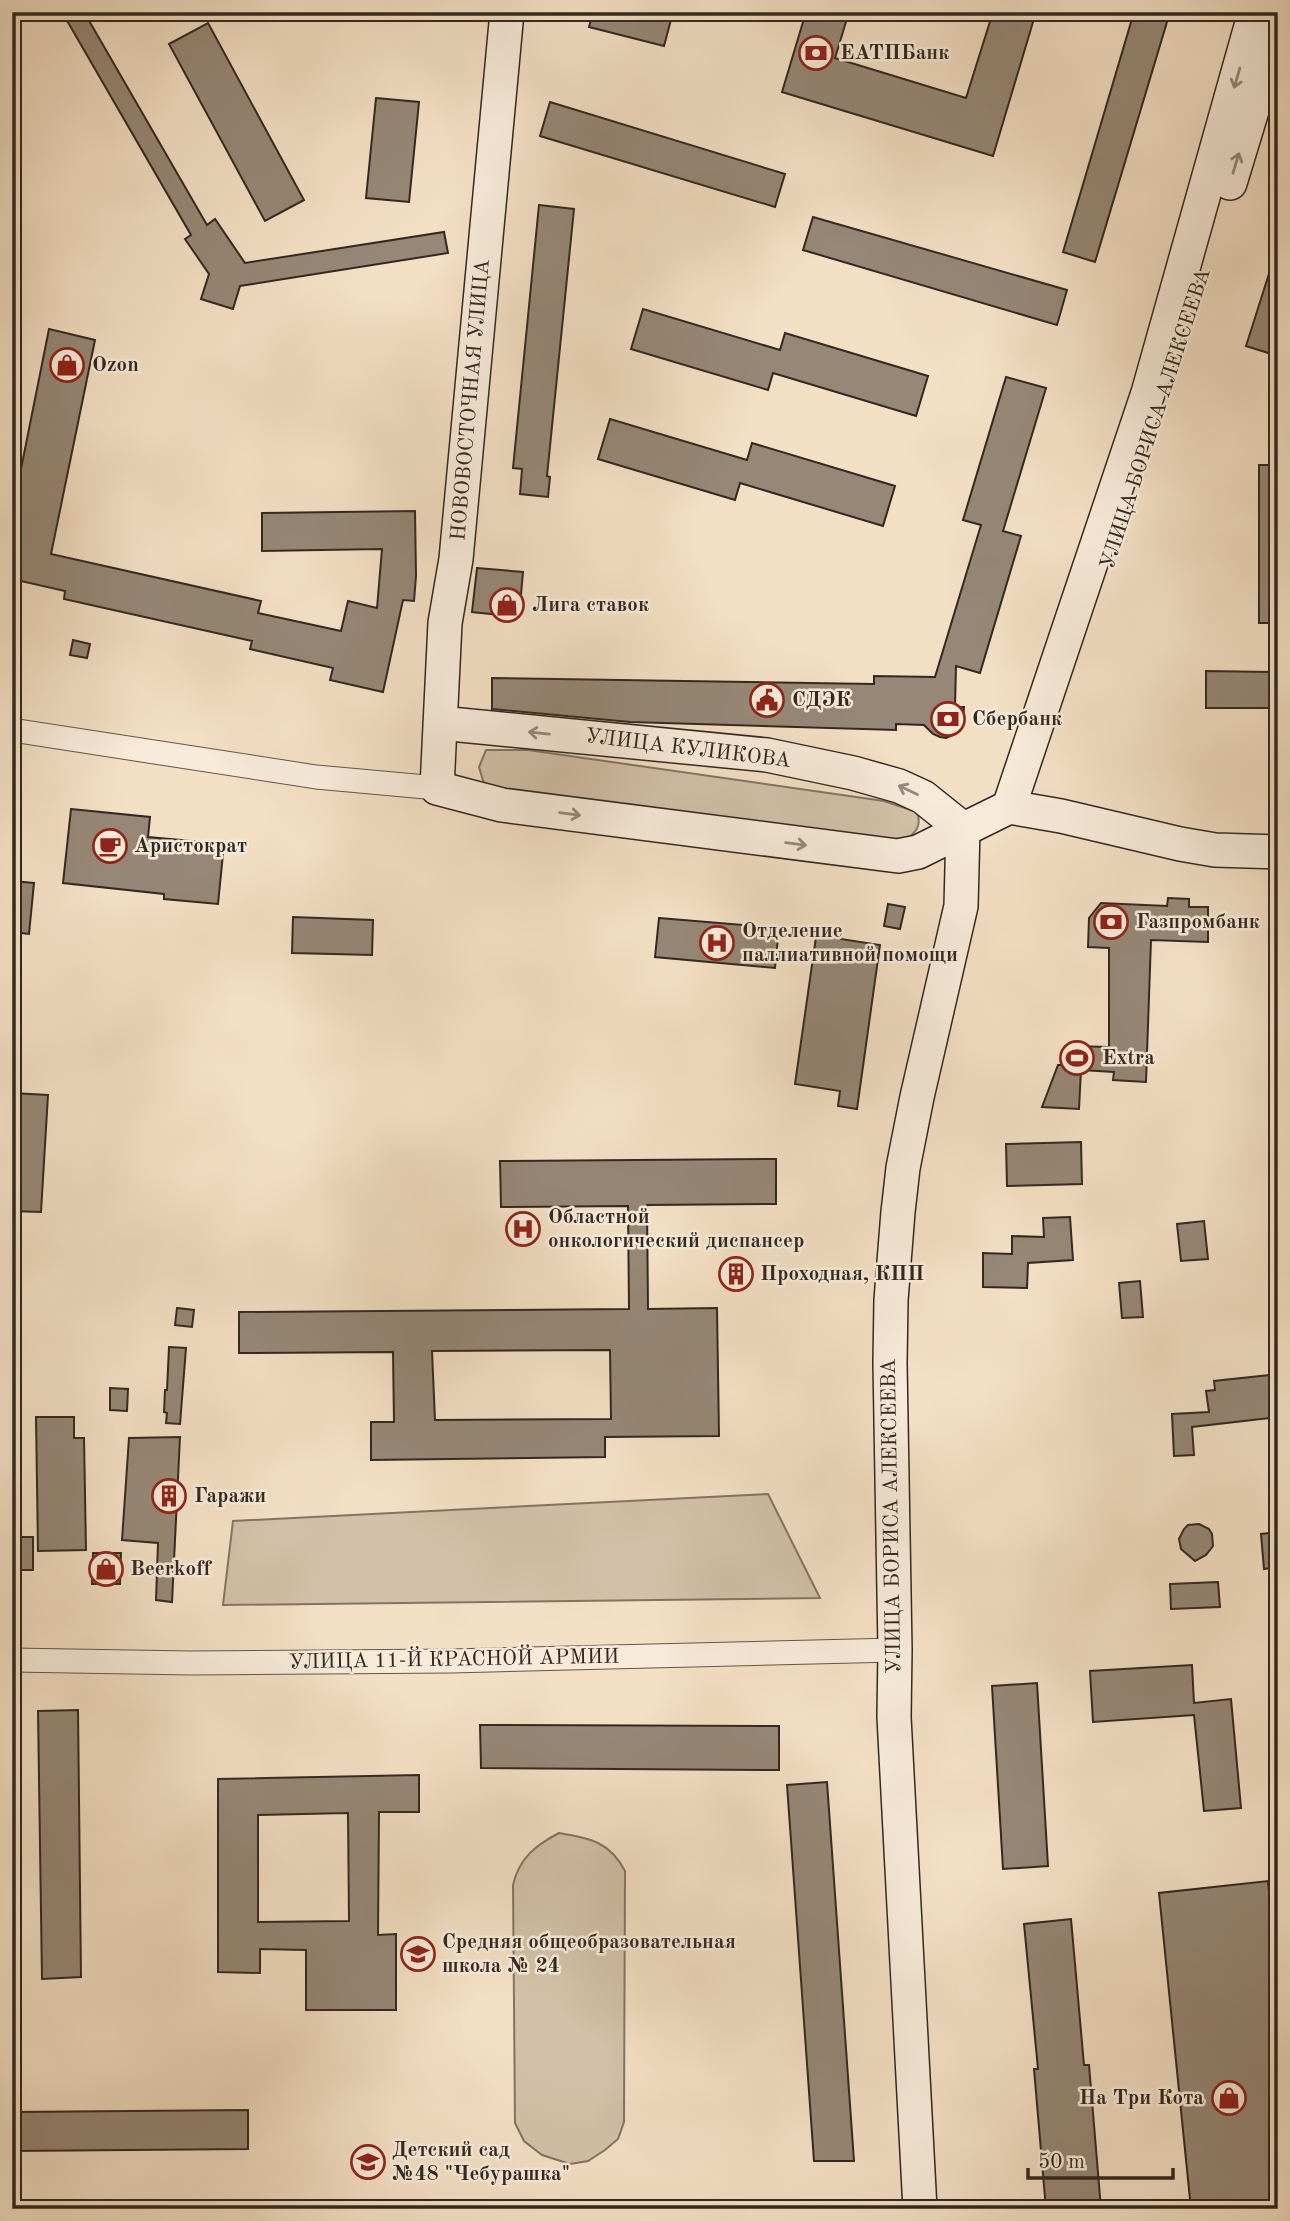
<svg xmlns="http://www.w3.org/2000/svg" width="1290" height="2221" viewBox="0 0 1290 2221" font-family="'Old Standard TT',serif">
<style>
.green{fill:#d2c0a8;stroke:#827464;stroke-width:2}
.building{fill:#968776;stroke:#322821;stroke-width:2;fill-rule:evenodd}
.lines{fill:none;stroke-linecap:round;stroke-linejoin:round}
.street-casing{stroke:#62564a;stroke-width:25}
.secondary-casing{stroke:#322821;stroke-width:36}
.street{stroke:#f7ead9;stroke-width:23}
.secondary{stroke:#f7ead9;stroke-width:33}
.oneway{stroke:#94897d}
.labels{text-anchor:middle;dominant-baseline:central;stroke-width:5;stroke-linejoin:round;paint-order:stroke}
.poi-label{font-size:21px;font-weight:bold;fill:#322821;stroke:#f7ead9;text-anchor:start}
.street-label{font-size:21px;fill:#322821;stroke:#f7ead9}
</style>
<rect width="100%" height="100%" fill="#f3dfc4"/>
<filter id="stains"><feTurbulence type="fractalNoise" baseFrequency=".00286" numOctaves="4"/><feColorMatrix values="0 0 0 0 .2 0 0 0 0 .09 0 0 0 0 .02 0 0 0 .5 -.17"/></filter>
<radialGradient id="worn" r=".72"><stop offset=".6" stop-color="#630" stop-opacity="0"/><stop offset="1" stop-color="#630" stop-opacity=".3"/></radialGradient>
<path class="green" d="M486,750H528L884,801L917,812C922,826 916,832 905,841L523,795L484,784L479,767Z
M768,1494L820,1598L223,1605L233,1521Z
M559,1833C590,1838 610,1842 625,1871L624,2122L618,2139L605,2150L588,2161L570,2164L542,2155L524,2141L515,2123L513,1885C519,1858 536,1845 559,1833Z"/>
<path class="building" d="M62,12H84L207,225L215,219L245,263L444,232L448,253L240,286L233,309L201,299L209,274L185,239L191,235Z
M593,12H673L664,46L589,27Z
M806,12H849L835,58L966,98L993,12H1036L993,156L782,92Z
M1134,12H1170L1095,262L1063,252Z
M208,23L304,200L265,221L169,44Z
M376,98L419,102L409,202L366,198Z
M550,102L785,174L775,207L540,136Z
M539,205L574,209L547,476L550,477L548,497L520,494L522,469L513,468Z
M813,217L1067,290L1057,325L803,250Z
M1274,258L1278,259V356L1246,346Z
M643,309L780,350L785,333L928,376L916,416L773,373L768,390L631,349Z
M49,329L95,340L51,554L261,601L258,613L341,631L348,601L377,608L382,549L262,551V513L415,511L416,576L414,601L403,600L383,692L330,680L333,668L250,649L252,641L64,599L65,591L12,579V514Z
M1006,377L1046,388L1003,531L1021,536L980,673L956,666L955,707H964L963,720L953,735L946,738L940,737L933,734L924,725L896,724V730L630,722L492,709V678L874,684V676L935,677L981,525L963,520Z
M610,419L747,460L752,443L895,486L883,526L740,483L735,500L598,459Z
M1259,465H1278V623H1259Z
M477,568L523,572L519,617L472,612Z
M73,640L90,644L87,658L70,655Z
M1206,671L1278,672V708H1206Z
M71,809L150,817L148,837L224,844L218,904L164,899V894L63,883Z
M12,881L34,883L29,934L12,932Z
M1168,898L1189,899V907H1208V942L1151,940L1146,1082L1113,1080L1114,1072L1081,1070L1079,1109L1042,1107L1058,1065H1071L1072,1046L1109,1047V948L1088,947L1089,918L1101,903L1167,906Z
M888,904L905,907L900,929L884,926Z
M293,917L373,920L372,955L292,953Z
M659,918L779,928L775,968L655,957Z
M817,930L842,934L841,939L880,945L857,1109L838,1106L840,1091L795,1084Z
M12,1093L48,1095L41,1212L12,1211Z
M1081,1142L1082,1184L1007,1186L1006,1144Z
M776,1159V1204L647,1205L648,1309L717,1308L719,1436L605,1437V1457L371,1460V1422H394L393,1352L239,1353V1312L629,1309L628,1206L501,1207L500,1161ZM610,1350L611,1419L435,1420L432,1351Z
M1070,1217L1073,1260L1028,1263L1027,1288L983,1287V1253L1012,1254V1236L1044,1237L1043,1218Z
M1204,1221L1208,1259L1181,1261L1177,1224Z
M1140,1281L1143,1317L1122,1318L1119,1283Z
M177,1308L194,1310L192,1327L175,1325Z
M169,1347L186,1348L180,1424L166,1423L167,1413L164,1412L165,1390H167Z
M1278,1374V1417L1192,1427L1194,1455L1174,1456L1172,1414L1209,1412L1206,1391L1215,1390L1214,1381Z
M110,1388L128,1389L127,1411L110,1410Z
M36,1417H74V1438H84L86,1550L38,1551Z
M180,1437L172,1602L156,1600L158,1543L122,1540L129,1438Z
M1199,1524L1209,1529L1212,1534L1213,1546L1206,1555L1195,1561L1181,1549L1179,1539L1184,1529L1188,1525Z
M1278,1532V1567L1264,1569L1261,1534Z
M12,1537H33V1570H12Z
M93,1553H121L120,1584H92Z
M1218,1582L1220,1607L1171,1609L1170,1584Z
M1192,1665L1194,1703L1231,1699L1241,1808L1204,1811L1194,1715L1093,1722L1090,1671Z
M1037,1683L1048,1866L1003,1869L992,1686Z
M78,1710L81,1977L42,1979L38,1711Z
M480,1725L779,1726V1770L481,1768Z
M419,1775V1812H379L378,1935L396,1934V2010H306V1950L260,1949V1973L218,1972V1779ZM348,1813L349,1921L258,1922V1815Z
M827,1782L854,2161H814L787,1785Z
M1268,1881L1278,1987V2209H1191L1159,1893Z
M1071,1919L1084,2065H1089L1101,2209H1046L1034,2069H1038L1024,1924Z
M248,2110V2149L12,2151V2112Z"/>
<g class="lines">
<g class="street-casing">
<path id="street" d="M12,730L316,777L437,788
M12,1660L191,1663L451,1661L895,1650"/>
</g>
<g class="secondary-casing">
<path id="secondary" d="M507,12L456,559L445,623L437,788L502,805L898,856L918,852L1009,807L1061,816L1180,844L1215,850L1278,852
M1230,183L1278,25
M440,723L767,755L853,773L899,786L923,797L963,829
M1009,807L1148,393L1255,12
M920,2209L894,1717L895,1650L890,1363L891,1300L898,1212L903,1168L917,1097L961,906L963,829"/>
</g>
<use href="#street" class="street"/>
<use href="#secondary" class="secondary"/>
</g>
<defs><path id="oneway-shaft" d="M-6 0H5M1.5-3L5.5 0L1.5 3" fill="none" stroke-width="1.6" stroke-linecap="round" stroke-linejoin="round" transform="scale(1.75)"/></defs>
<g class="oneway">
<use href="#oneway-shaft" transform="translate(1237 78) rotate(106)"/>
<use href="#oneway-shaft" transform="translate(1236 163) rotate(-73)"/>
<use href="#oneway-shaft" transform="translate(539 733) rotate(-174)"/>
<use href="#oneway-shaft" transform="translate(908 790) rotate(-155)"/>
<use href="#oneway-shaft" transform="translate(570 814) rotate(7)"/>
<use href="#oneway-shaft" transform="translate(796 844) rotate(7)"/>
</g>
<defs>
<g id="bank-ring" transform="scale(1.75)"><circle r="9.5" fill="#f7ead9" stroke="#8f2418" stroke-width="1.5"/><path d="M-6-4H6V4H-6ZM0-2.3a2.3 2.3 0 1 0 0 4.6a2.3 2.3 0 1 0 0-4.6Z" fill="#8f2418"/></g>
<g id="shop-ring" transform="scale(1.75)"><circle r="9.5" fill="#f7ead9" stroke="#8f2418" stroke-width="1.5"/><path d="M-5-2.5h2.3a2.7 3.5 0 0 1 5.4 0H5L5.5 6h-11ZM-1.5-2.5h3a1.5 2.3 0 0 0-3 0Z" fill="#8f2418"/></g>
<g id="civic-ring" transform="scale(1.75)"><circle r="9.5" fill="#f7ead9" stroke="#8f2418" stroke-width="1.5"/><path d="M-.6-6.5H3V-4.5H.6V-3L4-1V1h2V6H-6V1h2V-1L-.6-3ZM-1.2 2.5V6h2.4V2.5Z" fill="#8f2418"/></g>
<g id="cafe-ring" transform="scale(1.75)"><circle r="9.5" fill="#f7ead9" stroke="#8f2418" stroke-width="1.5"/><path d="M-5.5-4.5H6V0H3Q3 3.5 0 3.5H-2.5Q-5.5 3.5-5.5 0ZM3-3.2v2h1.7v-2ZM-6 4.5H4V6H-6Z" fill="#8f2418"/></g>
<g id="hospital-ring" transform="scale(1.75)"><circle r="9.5" fill="#f7ead9" stroke="#8f2418" stroke-width="1.5"/><path d="M-5-5h3v3.5h4V-5h3V5h-3V1.5h-4V5h-3Z" fill="#8f2418"/></g>
<g id="stadium-ring" transform="scale(1.75)"><circle r="9.5" fill="#f7ead9" stroke="#8f2418" stroke-width="1.5"/><path d="M0-5a6.5 5 0 1 0 0 10a6.5 5 0 1 0 0-10ZM-3.5-1.8h7v3.6h-7Z" fill="#8f2418"/></g>
<g id="building-ring" transform="scale(1.75)"><circle r="9.5" fill="#f7ead9" stroke="#8f2418" stroke-width="1.5"/><path d="M-4-6H4V6H1V3H-1V6H-4ZM-2.5-4.3h1.7v1.8h-1.7ZM.8-4.3h1.7v1.8H.8ZM-2.5-1h1.7V.8h-1.7ZM.8-1h1.7V.8H.8Z" fill="#8f2418"/></g>
<g id="school-ring" transform="scale(1.75)"><circle r="9.5" fill="#f7ead9" stroke="#8f2418" stroke-width="1.5"/><path d="M0-5L7-2L0 1L-7-2ZM-4 1L0 2.5L4 1V4Q0 6-4 4Z" fill="#8f2418"/></g>
</defs>
<g fill-rule="evenodd">
<use href="#bank-ring" x="816" y="53"/>
<use href="#shop-ring" x="67" y="365"/>
<use href="#shop-ring" x="507" y="605"/>
<use href="#civic-ring" x="767" y="700"/>
<use href="#bank-ring" x="948" y="719"/>
<use href="#cafe-ring" x="110" y="846"/>
<use href="#bank-ring" x="1111" y="922"/>
<use href="#hospital-ring" x="717" y="943"/>
<use href="#stadium-ring" x="1077" y="1058"/>
<use href="#hospital-ring" x="523" y="1229"/>
<use href="#building-ring" x="736" y="1274"/>
<use href="#building-ring" x="169" y="1496"/>
<use href="#shop-ring" x="106" y="1569"/>
<use href="#school-ring" x="418" y="1954"/>
<use href="#shop-ring" x="1229" y="2098"/>
<use href="#school-ring" x="368" y="2162"/>
</g>
<g class="labels">
<g class="poi-label">
<text x="840" y="53">ЕАТПБанк</text>
<text x="92" y="365">Ozon</text>
<text x="532" y="605">Лига ставок</text>
<text x="792" y="700">СДЭК</text>
<text x="972" y="719">Сбербанк</text>
<text x="134" y="846">Аристократ</text>
<text x="1136" y="922">Газпромбанк</text>
<text x="742" y="931">Отделение<tspan x="742" dy="24">паллиативной помощи</tspan></text>
<text x="1102" y="1058">Extra</text>
<text x="548" y="1217">Областной<tspan x="548" dy="24">онкологический диспансер</tspan></text>
<text x="760" y="1274">Проходная, КПП</text>
<text x="194" y="1496">Гаражи</text>
<text x="130" y="1569">Beerkoff</text>
<text x="442" y="1942">Средняя общеобразовательная<tspan x="442" dy="24">школа № 24</tspan></text>
<text x="1204" y="2098" text-anchor="end">На Три Кота</text>
<text x="392" y="2150">Детский сад<tspan x="392" dy="24">№48 "Чебурашка"</tspan></text>
</g>
<g class="street-label">
<text transform="translate(471 400) rotate(-85)">НОВОВОСТОЧНАЯ УЛИЦА</text>
<text transform="translate(1156 419) rotate(-72)">УЛИЦА БОРИСА АЛЕКСЕЕВА</text>
<text transform="translate(688 749) rotate(7)">УЛИЦА КУЛИКОВА</text>
<text transform="translate(892 1516) rotate(-91)">УЛИЦА БОРИСА АЛЕКСЕЕВА</text>
<text transform="translate(454 1660) rotate(-1)">УЛИЦА 11-Й КРАСНОЙ АРМИИ</text>
</g>
</g>
<rect width="1290" height="2221" fill="none" stroke="#f3dfc4" stroke-width="42"/>
<rect x="14" y="14" width="1262" height="2193" fill="none" stroke="#322821" stroke-width="3.5"/>
<rect x="21" y="21" width="1248" height="2179" fill="none" stroke="#322821" stroke-width="2"/>
<path d="M1028 2168v10h145v-10" fill="none" stroke="#322821" stroke-width="3.5"/>
<text x="1038" y="2168" font-size="21" fill="#322821" stroke="#f7ead9" stroke-width="5" paint-order="stroke">50 m</text>
<rect width="100%" height="100%" filter="url(#stains)"/>
<rect width="100%" height="100%" fill="url(#worn)"/>
</svg>
